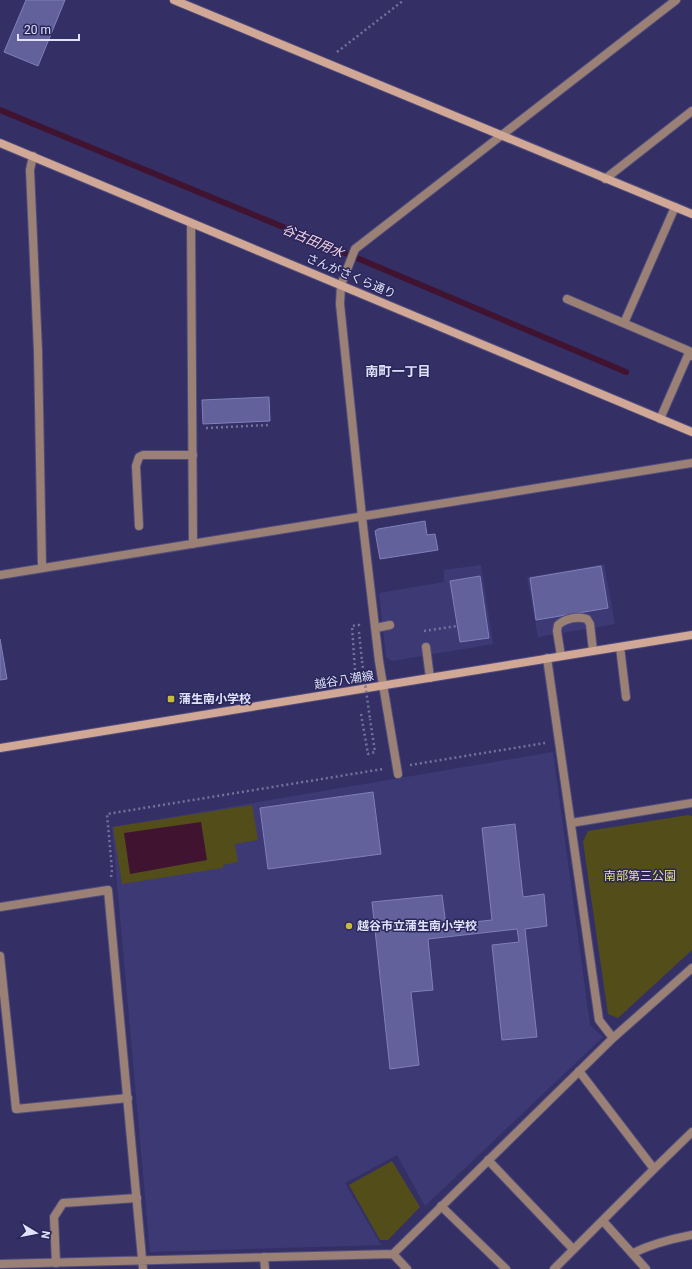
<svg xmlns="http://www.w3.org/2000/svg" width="692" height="1269" viewBox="0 0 692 1269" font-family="Roboto,'Noto Sans JP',sans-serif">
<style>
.built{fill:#3d3975}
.green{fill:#524d19}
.water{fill:#401331}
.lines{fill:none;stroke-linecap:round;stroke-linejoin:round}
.stream{stroke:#401331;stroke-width:6}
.building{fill:#62619b;stroke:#7f7fbc}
.lane-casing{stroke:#504c7e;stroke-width:10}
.street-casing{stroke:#504c7e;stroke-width:10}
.secondary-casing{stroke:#504c7e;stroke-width:10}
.path{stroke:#74729d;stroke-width:2.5;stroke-dasharray:2 3;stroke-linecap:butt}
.lane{stroke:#9a8075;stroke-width:8}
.street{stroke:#9a8075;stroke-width:8}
.secondary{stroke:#d1a796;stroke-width:8}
.path-bridge{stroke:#74729d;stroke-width:2.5;stroke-dasharray:2 3;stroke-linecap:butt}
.poi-dot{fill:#c7bb3b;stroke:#2a265a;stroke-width:1.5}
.labels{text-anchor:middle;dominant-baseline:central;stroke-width:3;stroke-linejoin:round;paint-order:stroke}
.street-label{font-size:12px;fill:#e0e2fc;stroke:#2a265a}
.poi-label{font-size:12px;font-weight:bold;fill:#e0e2fc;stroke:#2a265a;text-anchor:start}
.park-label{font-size:12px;fill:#e9e087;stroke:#2a265a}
.water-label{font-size:13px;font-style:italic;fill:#f5d4e6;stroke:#2a265a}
.neighbourhood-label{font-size:13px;font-weight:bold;fill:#e0e2fc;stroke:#2a265a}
</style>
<rect width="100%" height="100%" fill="#343066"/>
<path class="built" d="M604,564L615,624L538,637L527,577Z
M481,565L493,644L392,661L386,657L379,593L444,582V570Z
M553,752L590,1025L603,1037L425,1206L397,1155L345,1183L381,1245L150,1252L112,827Z"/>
<path class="green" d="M252,805L258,840L235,844L238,862L223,865V868L122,884L113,827Z
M688,815L692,816V950L618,1018L608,1014L583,842L588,831Z
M392,1161L420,1207L388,1240H380L349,1185Z"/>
<path class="water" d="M201,822L207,860L130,874L124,833Z"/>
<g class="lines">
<path class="stream" d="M0,110L305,236L626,372"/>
</g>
<path class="building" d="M26,0H65L38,66L4,52Z
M269,397L270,421L203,424L202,400Z
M425,521L427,535L435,534L438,550L380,559L375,531L378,529Z
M601,566L608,608L536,620L530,578Z
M480,576L489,638L460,642L450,581Z
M0,639L7,679L0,680Z
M373,792L381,854L268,869L260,808Z
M515,824L523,897L544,894L547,926L525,929L537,1037L502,1040L492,945L519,942L517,929L428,939L433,990L411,992L419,1065L390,1069L372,902L442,895L446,925L492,920L482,828Z"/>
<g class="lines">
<g class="lane-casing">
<path id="lane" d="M139,526L136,466L139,457L143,455H193
M376,628L390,625
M426,647L430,678
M620,647L626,697
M561,656L557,631L558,625C566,618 578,616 587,619L590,624L593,651
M0,956L16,1109L128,1098
M441,1206L506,1269
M56,1263L54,1217L63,1203L137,1198"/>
</g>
<g class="street-casing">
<path id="street" d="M33,156L30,170L38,351L42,568
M605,179L692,111
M191,223L193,544
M567,299L689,351L688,355L692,356
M624,323L675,207
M660,419L688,355
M0,575L692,463
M547,658L599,1020L613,1038
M398,774L379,661L362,517L340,304L341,285L355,249L676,0
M571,823L692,803
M0,907L108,890L143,1269
M579,1071L654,1169
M488,1160L573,1249
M603,1221L646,1269
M633,1253C652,1244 671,1239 692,1235
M393,1254L407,1269
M264,1257L265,1269
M0,1264L393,1254L613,1038L692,968
M554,1269L654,1169L692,1132"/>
</g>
<g class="secondary-casing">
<path id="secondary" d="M174,0L692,214
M0,143L692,432
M0,748L692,635"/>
</g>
<path class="path" d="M337,52L404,0
M206,428L269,425
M424,631L457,626
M359,632L362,661
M355,670L352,626L359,625V627
M361,714L368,754L375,752L370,719
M410,765L545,743
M111,877L112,870L107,814L383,769"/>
<use href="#lane" class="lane"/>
<use href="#street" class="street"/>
<use href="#secondary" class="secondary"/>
<path class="path-bridge" d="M362,661L370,719"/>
</g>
<g class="poi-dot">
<rect x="167" y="695" width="8" height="8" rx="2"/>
<circle cx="349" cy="926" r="4"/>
</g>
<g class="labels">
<g class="street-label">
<text transform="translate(351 276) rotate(23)">さんがさくら通り</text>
<text transform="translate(344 680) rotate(-9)">越谷八潮線</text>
</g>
<g class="poi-label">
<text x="179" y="699">蒲生南小学校</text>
<text x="357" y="926">越谷市立蒲生南小学校</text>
</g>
<g class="park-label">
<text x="640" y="876">南部第三公園</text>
</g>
<g class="water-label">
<text transform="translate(313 241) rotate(23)">谷古田用水</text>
</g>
<g class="neighbourhood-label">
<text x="398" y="371">南町一丁目</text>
</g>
</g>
<g transform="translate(36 1233) rotate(100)" stroke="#2a265a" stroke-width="3" paint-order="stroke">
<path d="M0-3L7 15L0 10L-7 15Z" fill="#e0e2fc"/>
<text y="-6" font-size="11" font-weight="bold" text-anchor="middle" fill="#e0e2fc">N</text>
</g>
<path d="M18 34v6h61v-6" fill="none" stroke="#e0e2fc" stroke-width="2"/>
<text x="24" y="34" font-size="12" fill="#e0e2fc" stroke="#2a265a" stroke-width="3" paint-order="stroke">20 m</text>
</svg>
